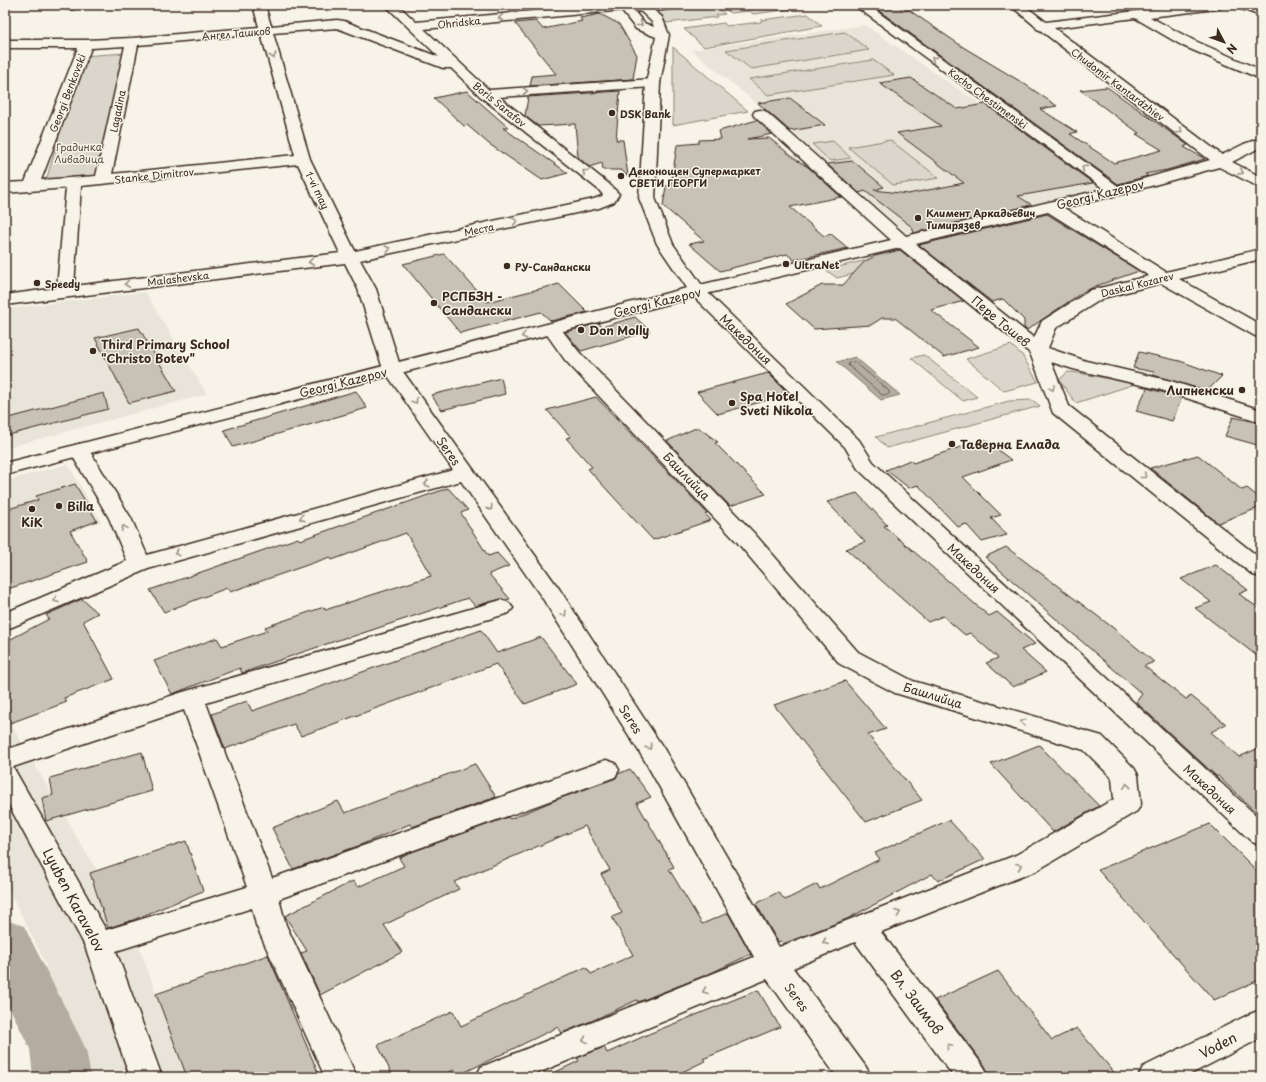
<svg xmlns="http://www.w3.org/2000/svg" width="1266" height="1082" viewBox="0 0 1266 1082" font-family="'Playpen Sans',sans-serif">
<style>
.built{fill:#e9e4d9}
.green{fill:#dbd6cb;stroke:#8b8074}
.water{fill:#b4aca0;stroke:#84786c}
.lines{fill:none;stroke-linecap:round;stroke-linejoin:round}
.shore{stroke:#6b5e52;stroke-width:1}
.river{fill:#b4aca0;fill-rule:evenodd}
.building{fill:#c8c1b6;stroke:#3b2a1e}
.pedestrian-casing{stroke:#3b2a1e;stroke-width:3}
.minor-casing{stroke:#3b2a1e;stroke-width:3}
.tertiary-casing{stroke:#3b2a1e;stroke-width:3}
.pedestrian{fill:#f7f3e8;fill-rule:evenodd}
.minor{fill:#f7f3e8;fill-rule:evenodd}
.tertiary{fill:#f7f3e8;fill-rule:evenodd}
.oneway{stroke:#998e83}
.poi-dot{fill:#3b2a1e;stroke:#f7f3e8;stroke-width:1.5}
.labels{text-anchor:middle;dominant-baseline:central;stroke-width:3;stroke-linejoin:round;paint-order:stroke}
.far-street-label{font-size:10px;fill:#3b2a1e;stroke:#f7f3e8}
.far-poi-label{font-size:10px;font-weight:bold;fill:#3b2a1e;stroke:#f7f3e8;text-anchor:start}
.far-park-label{font-size:10px;fill:#5b4c41;stroke:#f7f3e8}
.street-label{font-size:12px;fill:#3b2a1e;stroke:#f7f3e8}
.poi-label{font-size:12px;font-weight:bold;fill:#3b2a1e;stroke:#f7f3e8;text-anchor:start}
.near-street-label{font-size:14px;fill:#3b2a1e;stroke:#f7f3e8}
</style>
<rect width="100%" height="100%" fill="#f7f3e8"/>
<filter id="ink" filterUnits="userSpaceOnUse"><feTurbulence type="fractalNoise" baseFrequency=".025" numOctaves="2"/><feDisplacementMap in="SourceGraphic" scale="8" xChannelSelector="R" yChannelSelector="G"/><feConvolveMatrix kernelMatrix="1 2 1 2 8 2 1 2 1" color-interpolation-filters="sRGB"/></filter>
<g filter="url(#ink)">
<path class="built" d="M865,25L996,115L1102,189L905,233L787,128L691,50Z
M145,292L207,394L5,448V309Z
M68,464L101,522L5,553V481Z
M5,714L135,936L187,1077H74L45,962L5,883Z"/>
<path class="green" d="M691,5H714L725,14L716,15L717,17L667,23L653,10Z
M722,5H796L800,8L753,14L750,11L730,13Z
M808,14L822,26L704,47L684,29L724,23L726,26L761,22V20Z
M845,32L869,50L751,69L726,50Z
M673,47L748,111L673,125Z
M126,53L98,177L46,181L82,56Z
M873,60L894,75L768,95L749,79Z
M890,140L939,178L893,185L848,147Z
M833,141L851,158L830,161L812,144Z
M899,252L912,259L837,278L826,270Z
M1011,345L1022,355L1038,382L1004,391L966,359Z
M924,355L977,397L963,401L911,358Z
M1068,372L1079,373L1135,384L1076,403L1059,380Z
M1032,400L1040,406L887,448L876,437L1009,401Z"/>
<path class="water" d="M855,357L900,395L881,400L837,362Z"/>
<g class="lines">
<path class="shore" d="M855,362L889,391V394L882,395L848,365L849,363Z"/>
<path class="river" d="M5,920L24,926L86,1049L91,1077H33L30,1049L5,998Z"/>
</g>
<path class="building" d="M871,5H897L904,11L909,10L963,47L1023,83L1057,106L1040,109L1077,132L1070,134L1114,163L1162,150L1136,134L1139,133L1080,90L1107,87L1188,145L1184,147L1205,159L1167,170L1145,174L1148,176L1118,184Z
M600,14L619,24L637,55L633,79L530,86L532,76L556,74L515,23L536,21L543,29L582,21L580,18Z
M911,78L957,109L985,104L1093,183L1018,196L1032,205L914,233L912,227L865,191L859,193L827,164L853,161L884,187L874,190L908,194L964,183L897,133L941,126L879,83Z
M467,91L509,128H503L568,173L542,180L489,144L467,125L464,126L434,98Z
M620,91L616,140H623L628,176L621,170H603L602,163L589,167L578,157L575,124L538,126L525,116L528,97Z
M790,98L825,125L790,131L758,103Z
M757,120L772,134L747,139L769,138L798,161L808,167L841,197L790,207L824,236L831,234L848,248L794,260L787,254L720,271L689,244L704,241L663,206L666,186L671,185L677,145L699,143V140L721,139L719,131Z
M1047,214L1139,271L1096,286L1083,292L1027,330L1024,328V320L1003,299L992,302L919,245Z
M900,250L964,301L931,310L979,347L944,357L895,318H882L871,325L814,329L786,304L822,285H843L865,261L875,256Z
M444,254L487,302L559,284L587,312L551,321L541,312L460,333L403,264Z
M635,317L650,331L581,351L565,332L599,323L602,327Z
M139,328L176,391L129,403L95,338Z
M1139,352L1180,361L1222,376L1207,391L1153,375L1154,372L1133,368Z
M768,373L789,394L718,414L697,392Z
M501,378L505,394L442,410L431,395Z
M1147,388L1182,398L1172,421L1136,411Z
M356,391L367,408L233,447L224,430Z
M104,393L108,409L5,436V419Z
M596,397L707,513L705,514L711,520L653,540L588,469L592,467L566,438L571,437L547,410Z
M1233,417L1261,423V446L1225,436Z
M698,427L718,442L715,443L766,494L730,506L667,441Z
M984,439L1011,460L963,477L1001,515L991,518L1007,535L982,542L966,524L958,527L918,485L909,488L886,470L910,460L913,463Z
M1198,455L1242,490L1247,488L1261,499V507L1218,523L1150,468Z
M75,484L97,521L70,531L88,562L5,590V510L38,500L36,496Z
M448,488L468,510L461,513L488,556L497,553L509,566L489,574L510,599L506,600L501,599L475,606L468,598L348,638L347,637L242,673L240,668L172,694L154,661L217,638L222,646L267,631L265,627L324,607L325,610L431,576L406,533L332,560L330,557L230,592L227,588L164,612L150,590L298,538L300,540Z
M857,493L887,525L884,526L989,616L997,612L1035,644L1021,650L1046,672L1013,687L986,663L998,658L970,633L965,635L943,616L928,622L846,549L865,542L827,502Z
M1006,547L1112,627L1154,662L1144,666L1186,699L1191,696L1226,724L1211,732L1239,757L1261,747V817L1218,776H1216L1136,702L1142,694L985,557Z
M1216,565L1248,590L1239,594L1261,610V659L1195,608L1211,602L1181,579Z
M82,599L98,613L83,621L114,679L64,698L67,702L5,725V642L49,619L46,615Z
M481,630L497,653L541,637L577,684L525,704L496,664L301,736L294,724L225,749L212,714L247,701L252,711Z
M845,681L886,729L868,735L922,800L866,822L774,705Z
M1039,745L1099,806L1053,832L991,764Z
M142,752L152,791L46,821L42,798L53,795L50,778Z
M475,764L496,797L412,827L410,824L358,846L293,869L272,828L338,801L345,813Z
M630,769L651,797L637,803L674,867L669,869L702,924L728,913L751,954L711,973L638,1002L637,1000L596,1019L562,1033L558,1027L457,1076L454,1070L439,1077H393L378,1045L453,1011L461,1026L586,967L591,974L633,955L612,917L622,913L601,874L610,870L585,826L454,882L459,889L384,925L402,952L320,995L301,953L307,951L285,916L353,881L358,887L404,866L399,858L406,854L508,817L510,819L558,799L616,778L618,774Z
M949,820L985,859L938,881L932,874L847,919L783,944L780,941L778,942L756,904L778,892L785,900L817,884L820,889L880,859L875,853Z
M1210,824L1261,875V979L1214,1000L1098,870Z
M186,841L203,891L133,920L108,928L90,873Z
M268,955L320,1077H187L156,994Z
M998,971L1052,1040L1077,1028L1118,1077H990L985,1066L935,1000Z
M758,990L780,1027L703,1059L705,1061L672,1077H545L579,1061L577,1058L604,1047L607,1053L651,1033Z"/>
<g class="lines">
<g class="pedestrian-casing">
<path id="pedestrian" d="M697,286L703,288L859,440L873,462L1261,820V845L1252,842L858,469L845,447L691,294L689,291L691,288Z"/>
</g>
<g class="minor-casing">
<path id="minor" d="M64,5H76L74,9H66Z
M253,5H265L271,26L337,20L344,21L439,57L385,5H398L416,22L596,5H677L675,8L671,9L644,12L624,10L424,29L489,90L653,79L658,80L660,83L658,86L653,87L499,97L609,184L619,194L614,202L599,208L360,260L376,289L401,369L560,590L664,749L779,947L1016,855L1114,799L1112,778L1084,750L895,693L840,664L737,542L565,360L543,329L546,325L552,324L558,325L579,352L753,532L858,652L913,681L1102,736L1134,768L1138,775L1141,804L1137,811L1036,871L881,932L984,1067L989,1077H954L855,942L793,968L866,1067L871,1077H837L767,979L528,1077H476L481,1067L754,957L645,761L543,599L461,481L148,569L5,630V613L127,561L109,518L69,450L72,446L79,444L86,446L89,450L131,518L147,555L453,470L383,369L358,289L345,263L5,305V295L57,288L66,188L5,193V183L25,182L78,48H5V40H86L132,38L259,27ZM337,28L443,68H451L481,97L599,190L603,195L602,196L594,199L355,251L310,159L273,33ZM261,34L295,155L112,174L138,45ZM125,46L96,176L41,180L91,48ZM298,164L340,253L74,286L81,186Z
M854,5H868L1118,186L1210,160L1040,30L1037,29L1035,26L1010,5H1024L1046,22L1185,5H1222L1220,8L1216,9L1150,17L1193,40L1261,70V79L1183,46L1135,18L1054,28L1222,155L1244,144L1261,138V147L1232,162L1261,177V188L1219,167L1122,194L1064,208L1166,272L1261,249V259L1179,279L1261,325V337L1255,336L1161,283L1103,298L1056,328L1048,348L1086,361L1171,381L1261,410V422L1158,389L1073,369L1051,362L1069,406L1261,559V577L1253,575L1053,413L1030,353L900,248L697,296L691,295L688,291L691,287L891,240L755,117L753,114L755,111L760,110L765,111L906,236L1104,189ZM1048,212L1149,276L1091,290L1042,321L1034,338L916,244Z
M1237,5H1254L1261,8V16L1239,8Z
M501,600L509,603L513,608L509,613L206,703L272,878L606,760L615,763L619,770L615,777L279,899L286,925L357,1077H325L256,925L252,908L116,951L162,1077H130L85,946L5,798V750L183,692ZM184,710L247,887L106,930L13,767Z
M1261,1010V1038L1185,1077H1138L1143,1067L1250,1014Z"/>
</g>
<g class="tertiary-casing">
<path id="tertiary" d="M617,5H629L644,23L654,27L652,22L634,5H647L662,17L669,35L660,83L655,198L673,244L706,291L703,295L5,475V463L687,288L657,244L639,198L646,83L656,37L636,29Z"/>
</g>
<use href="#pedestrian" class="pedestrian"/>
<use href="#minor" class="minor"/>
<use href="#tertiary" class="tertiary"/>
</g>
<defs><path id="oneway-chevron" d="M-2-3.5L2.5 0L-2 3.5" fill="none" stroke-width="1.6" stroke-linecap="round" stroke-linejoin="round"/></defs>
<g class="oneway">
<use href="#oneway-chevron" transform="translate(501 18) rotate(174)"/>
<use href="#oneway-chevron" transform="translate(640 24) rotate(39)"/>
<use href="#oneway-chevron" transform="translate(273 56) rotate(74)"/>
<use href="#oneway-chevron" transform="translate(934 59) rotate(-144)"/>
<use href="#oneway-chevron" transform="translate(525 91) rotate(-4)"/>
<use href="#oneway-chevron" transform="translate(1180 131) rotate(37)"/>
<use href="#oneway-chevron" transform="translate(1084 168) rotate(-144)"/>
<use href="#oneway-chevron" transform="translate(585 172) rotate(-141)"/>
<use href="#oneway-chevron" transform="translate(1241 172) rotate(27)"/>
<use href="#oneway-chevron" transform="translate(515 221) rotate(-12)"/>
<use href="#oneway-chevron" transform="translate(388 249) rotate(-12)"/>
<use href="#oneway-chevron" transform="translate(311 262) rotate(173)"/>
<use href="#oneway-chevron" transform="translate(127 284) rotate(173)"/>
<use href="#oneway-chevron" transform="translate(524 336) rotate(166)"/>
<use href="#oneway-chevron" transform="translate(1052 388) rotate(69)"/>
<use href="#oneway-chevron" transform="translate(415 401) rotate(55)"/>
<use href="#oneway-chevron" transform="translate(1144 476) rotate(39)"/>
<use href="#oneway-chevron" transform="translate(427 484) rotate(164)"/>
<use href="#oneway-chevron" transform="translate(490 508) rotate(55)"/>
<use href="#oneway-chevron" transform="translate(302 518) rotate(164)"/>
<use href="#oneway-chevron" transform="translate(124 528) rotate(-114)"/>
<use href="#oneway-chevron" transform="translate(177 553) rotate(164)"/>
<use href="#oneway-chevron" transform="translate(56 600) rotate(157)"/>
<use href="#oneway-chevron" transform="translate(564 614) rotate(57)"/>
<use href="#oneway-chevron" transform="translate(1023 722) rotate(-164)"/>
<use href="#oneway-chevron" transform="translate(649 747) rotate(57)"/>
<use href="#oneway-chevron" transform="translate(1127 786) rotate(-96)"/>
<use href="#oneway-chevron" transform="translate(1019 866) rotate(-21)"/>
<use href="#oneway-chevron" transform="translate(898 913) rotate(-21)"/>
<use href="#oneway-chevron" transform="translate(825 942) rotate(157)"/>
<use href="#oneway-chevron" transform="translate(705 991) rotate(158)"/>
<use href="#oneway-chevron" transform="translate(585 1040) rotate(158)"/>
<use href="#oneway-chevron" transform="translate(949 1046) rotate(-127)"/>
</g>
</g>
<g class="poi-dot">
<circle cx="612" cy="113" r="4"/>
<circle cx="621" cy="176" r="4"/>
<circle cx="918" cy="218" r="4"/>
<circle cx="786" cy="264" r="4"/>
<circle cx="507" cy="266" r="4"/>
<circle cx="37" cy="283" r="4"/>
<circle cx="434" cy="303" r="4"/>
<circle cx="581" cy="330" r="4"/>
<circle cx="93" cy="351" r="4"/>
<circle cx="1242" cy="390" r="4"/>
<circle cx="732" cy="403" r="4"/>
<circle cx="952" cy="444" r="4"/>
<circle cx="59" cy="506" r="4"/>
<circle cx="32" cy="509" r="4"/>
</g>
<g class="labels">
<g class="far-street-label">
<text transform="translate(459 22) rotate(-6)">Ohridska</text>
<text transform="translate(236 33) rotate(-5)">Ангел Ташков</text>
<text transform="translate(1118 84) rotate(37)">Chudomir Kantardzhiev</text>
<text transform="translate(67 93) rotate(-69)">Georgi Benkovski</text>
<text transform="translate(988 98) rotate(36)">Kocho Chestimenski</text>
<text transform="translate(500 104) rotate(39)">Boris Sarafov</text>
<text transform="translate(117 111) rotate(-78)">Lagadina</text>
<text transform="translate(154 175) rotate(-6)">Stanke Dimitrov</text>
<text transform="translate(318 190) rotate(64)">1-vi may</text>
<text transform="translate(479 229) rotate(-12)">Места</text>
<text transform="translate(178 278) rotate(-7)">Malashevska</text>
<text transform="translate(1137 284) rotate(-14)">Daskal Kozarev</text>
</g>
<g class="far-poi-label">
<text x="620" y="113">DSK Bank</text>
<text x="629" y="170">Денонощен Супермаркет<tspan x="629" dy="12">СВЕТИ ГЕОРГИ</tspan></text>
<text x="926" y="212">Климент Аркадьевич<tspan x="926" dy="12">Тимирязев</tspan></text>
<text x="794" y="264">UltraNet</text>
<text x="515" y="266">РУ-Сандански</text>
<text x="45" y="283">Speedy</text>
</g>
<g class="far-park-label">
<text x="79" y="146">Градинка<tspan x="79" dy="12">Ливадица</tspan></text>
</g>
<g class="street-label">
<text transform="translate(1100 194) rotate(-14)">Georgi Kazepov</text>
<text transform="translate(657 302) rotate(-14)">Georgi Kazepov</text>
<text transform="translate(1001 321) rotate(40)">Пере Тошев</text>
<text transform="translate(746 339) rotate(44)">Македония</text>
<text transform="translate(343 382) rotate(-14)">Georgi Kazepov</text>
<text transform="translate(449 451) rotate(55)">Seres</text>
<text transform="translate(687 476) rotate(46)">Башлийца</text>
<text transform="translate(974 568) rotate(43)">Македония</text>
<text transform="translate(933 695) rotate(17)">Башлийца</text>
<text transform="translate(631 719) rotate(57)">Seres</text>
<text transform="translate(1210 789) rotate(43)">Македония</text>
<text transform="translate(797 997) rotate(54)">Seres</text>
</g>
<g class="poi-label">
<text x="442" y="296">РСПБЗН -<tspan x="442" dy="14">Сандански</tspan></text>
<text x="589" y="330">Don Molly</text>
<text x="101" y="344">Third Primary School<tspan x="101" dy="14">"Christo Botev"</tspan></text>
<text x="1234" y="390" text-anchor="end">Липненски</text>
<text x="740" y="396">Spa Hotel<tspan x="740" dy="14">Sveti Nikola</tspan></text>
<text x="960" y="444">Таверна Еллада</text>
<text x="67" y="506">Billa</text>
<text x="32" y="522" text-anchor="middle">KiK</text>
</g>
<g class="near-street-label">
<text transform="translate(74 900) rotate(62)">Lyuben Karavelov</text>
<text transform="translate(917 1002) rotate(53)">Вл. Заимов</text>
<text transform="translate(1218 1045) rotate(-27)">Voden</text>
</g>
</g>
<rect width="1266" height="1082" fill="none" stroke="#f7f3e8" stroke-width="20"/>
<rect x="10" y="10" width="1246" height="1062" fill="none" stroke="#3b2a1e" stroke-width="1.5" filter="url(#ink)"/>
<g transform="translate(1224 42) rotate(131)" stroke="#f7f3e8" stroke-width="3" paint-order="stroke">
<path d="M0-3L7 15L0 10L-7 15Z" fill="#3b2a1e"/>
<text y="-6" font-size="11" font-weight="bold" text-anchor="middle" fill="#3b2a1e">N</text>
</g>
</svg>
